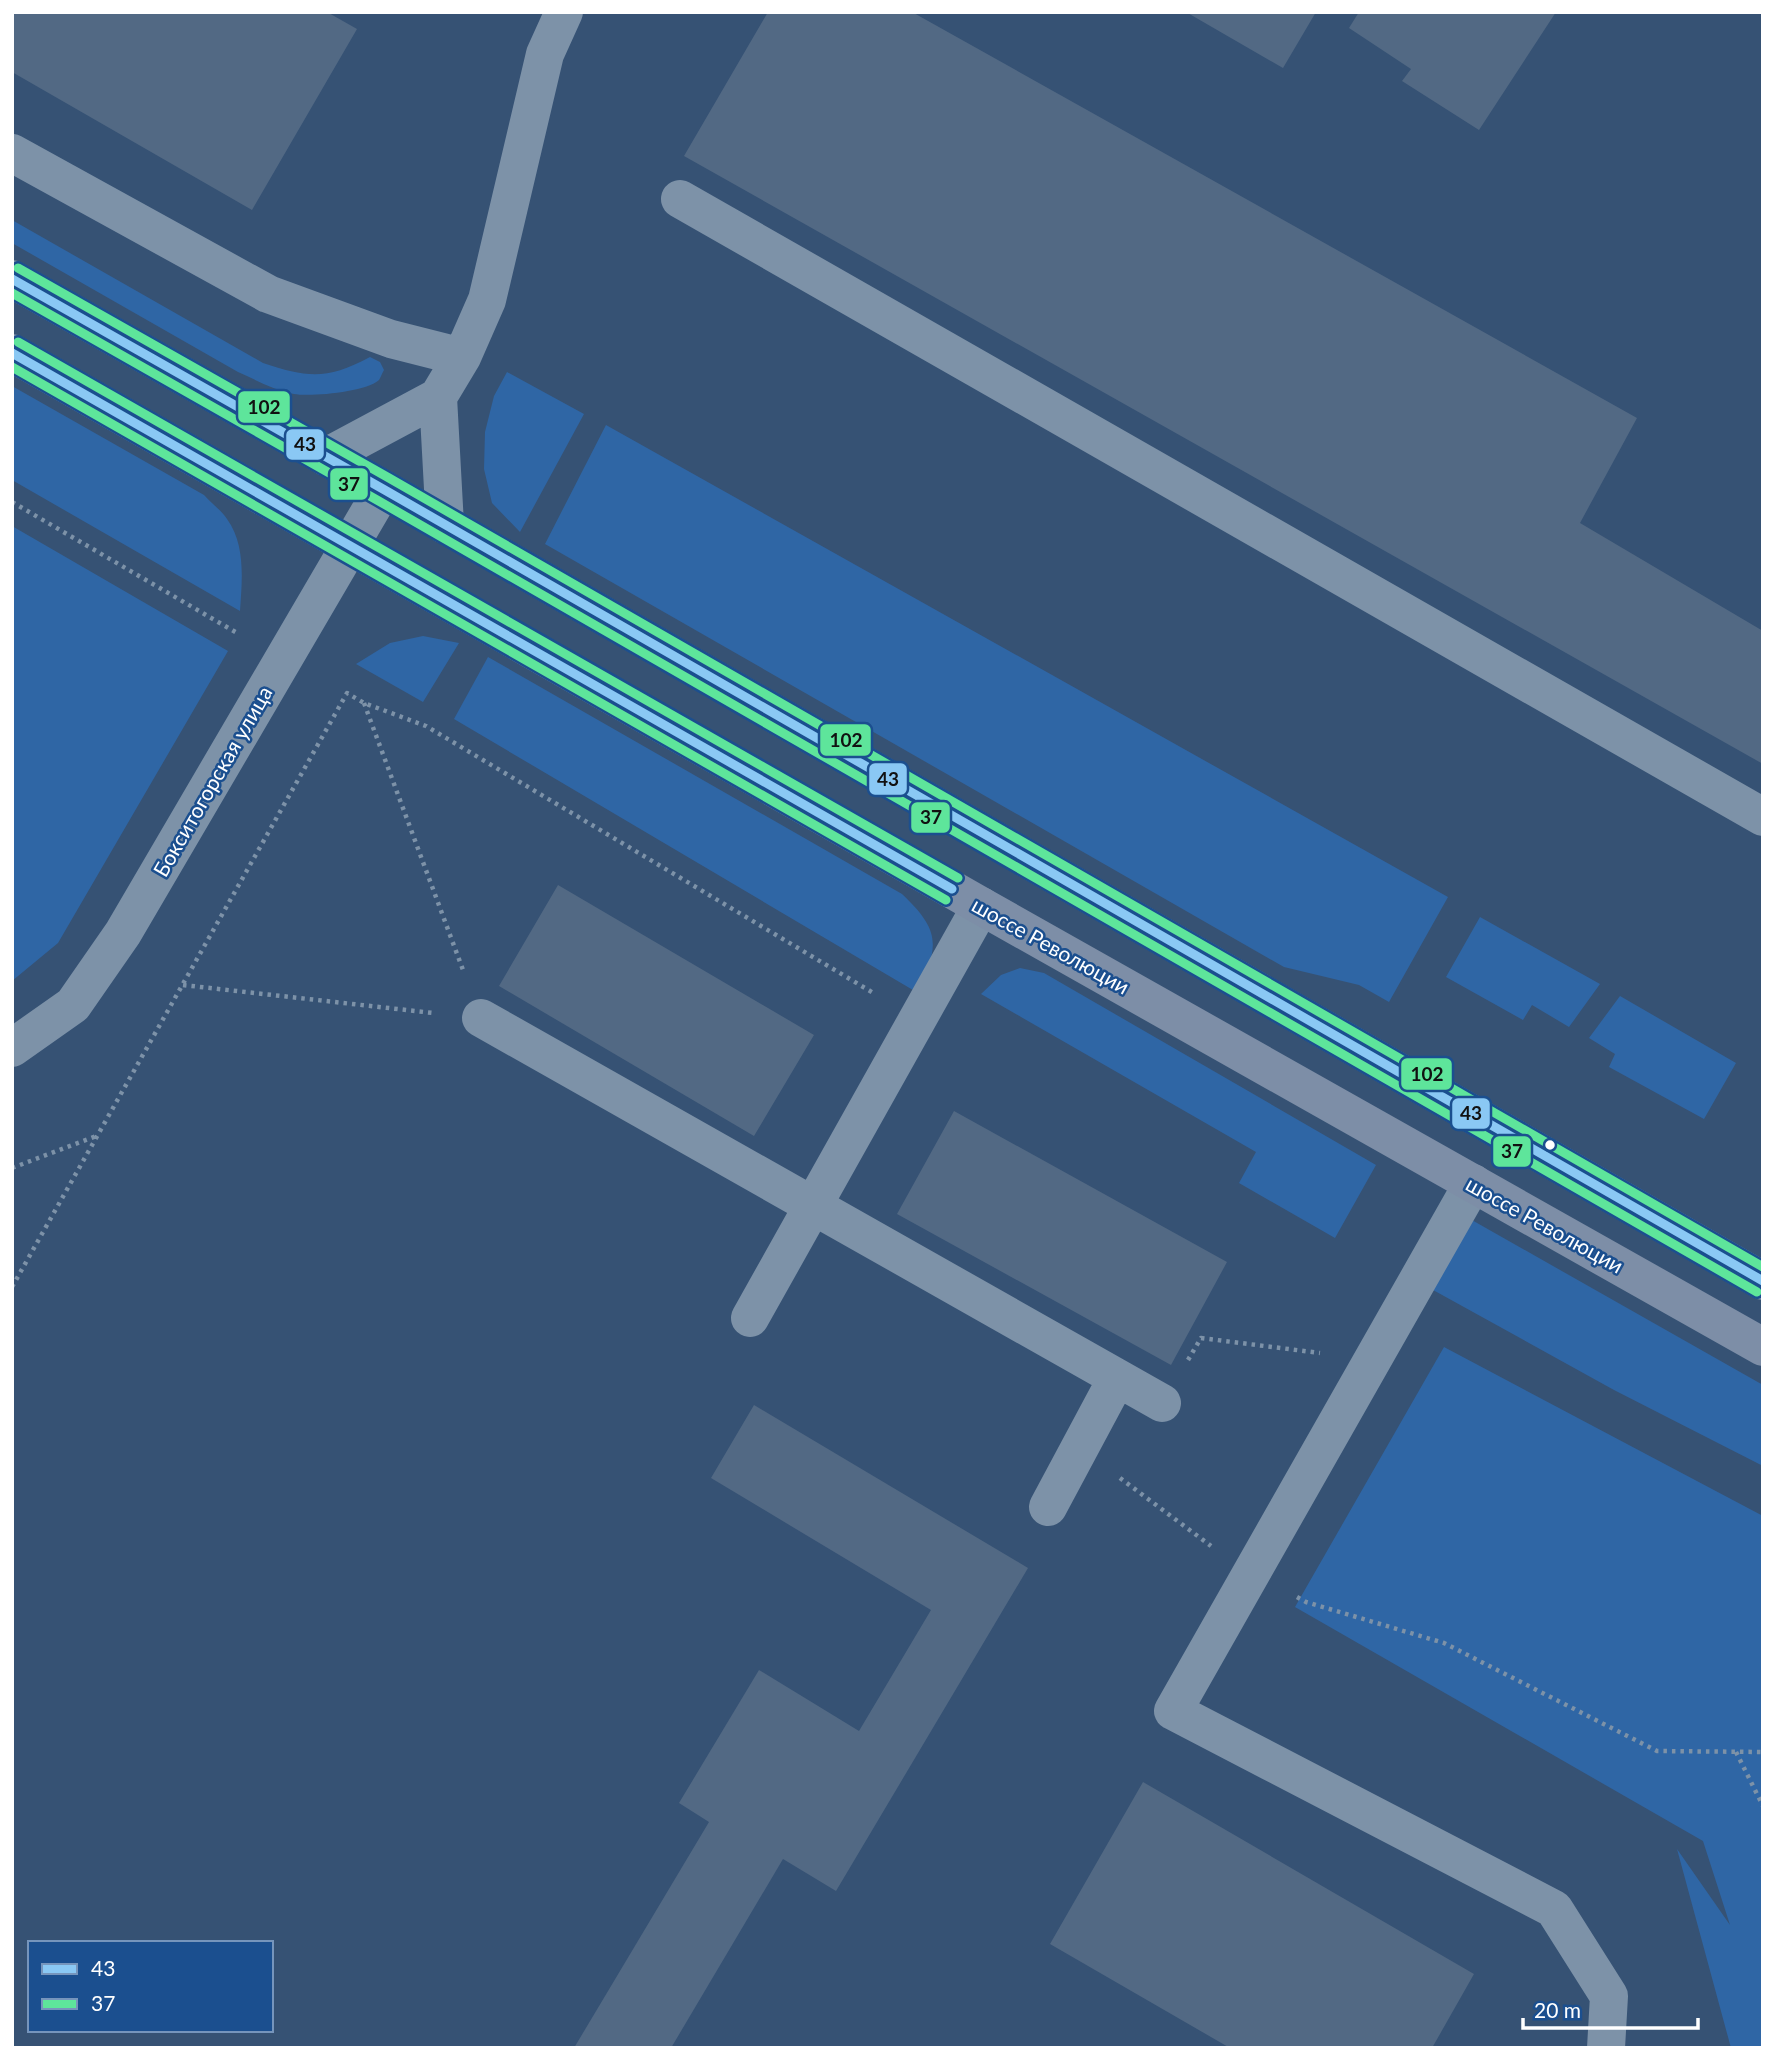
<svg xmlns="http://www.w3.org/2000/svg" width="1775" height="2060" viewBox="0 0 1775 2060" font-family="Lato,sans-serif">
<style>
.green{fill:#2f66a5}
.building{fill:#526984}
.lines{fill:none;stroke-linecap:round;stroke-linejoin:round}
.path{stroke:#7d92a8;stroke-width:4.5;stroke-dasharray:3.5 5;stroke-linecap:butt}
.minor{stroke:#7d92a8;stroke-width:38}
.major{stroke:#7d8ea7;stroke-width:38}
.bus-1-casing{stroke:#1b4f8f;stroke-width:14}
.bus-2-casing{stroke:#1b4f8f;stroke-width:14}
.bus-3-casing{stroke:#1b4f8f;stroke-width:14}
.bus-1{stroke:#8ac8f4;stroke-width:9}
.bus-2{stroke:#5ee59b;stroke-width:9}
.bus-3{stroke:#5ee59b;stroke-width:9}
.bus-dot{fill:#fff;stroke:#1b4f8f;stroke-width:2.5}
.labels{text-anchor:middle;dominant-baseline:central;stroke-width:5;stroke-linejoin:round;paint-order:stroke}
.street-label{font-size:21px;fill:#fff;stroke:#1b4f8f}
.line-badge{stroke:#1b4f8f;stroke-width:2.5}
.pale-badge-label{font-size:19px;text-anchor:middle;font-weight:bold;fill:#111}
</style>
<rect width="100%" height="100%" fill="#365274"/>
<path class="green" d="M12,220L263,363C308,378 327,380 370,357L380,362L384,370C382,373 381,377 379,380C366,392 311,397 294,394C274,390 256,380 238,372L12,243Z
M507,372L584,414L520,532L492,503L484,469L485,432L494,396Z
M12,386L204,495C211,503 221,510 227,519C246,545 242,581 240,611L12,480Z
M606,425L1448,897L1389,1002L1359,985L1284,967L545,544Z
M12,526L228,651L58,943L12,981Z
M423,636L459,643L423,702L356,664L390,643Z
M488,657L902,894C941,931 939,945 918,993L454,719Z
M1480,917L1600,984L1569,1027L1532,1005L1523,1020L1446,977Z
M1020,968L1044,973L1376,1165L1335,1238L1239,1183L1256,1152L981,994L1001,975Z
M1620,996L1736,1063L1704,1119L1609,1067L1615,1054L1589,1038Z
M1463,1215L1763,1385V1466L1614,1390L1424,1285Z
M1444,1347L1763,1516V2048H1731L1677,1849L1730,1925L1703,1841L1295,1607Z"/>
<path class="building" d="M12,12H327L357,29L252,210L12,72Z
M768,12H912L1637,418L1580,523L1763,631V764L684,156Z
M1186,12H1316L1283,68Z
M1359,12H1556L1479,130L1402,81L1411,69L1349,28Z
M558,885L814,1035L754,1136L499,986Z
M954,1111L1227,1262L1171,1365L897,1214Z
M754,1405L1028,1568L836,1891L783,1859L671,2048H574L709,1822L679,1803L759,1670L859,1731L931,1610L711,1478Z
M1143,1782L1474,1974L1432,2048H1230L1050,1944Z"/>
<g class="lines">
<path class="path" d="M12,502L237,633
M364,703L463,970
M183,985L433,1013
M12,1168L99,1135
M12,1287L347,693L364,703L426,726L875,994
M1188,1360L1201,1338L1320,1353
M1120,1478L1211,1546
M1297,1597L1306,1602L1444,1643L1657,1751L1763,1752
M1736,1752L1763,1806"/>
<path class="minor" d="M12,153L268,294L391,339L462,357
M680,199L1763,817
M438,397L462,357L487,300L545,54L564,12
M326,457L438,397L445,525
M481,1018L1162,1403
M12,1048L73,1005L123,933L383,489
M1473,1183L1173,1711L1554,1909L1609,1996L1606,2048
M750,1318L981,906
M1048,1507L1117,1378"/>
<path class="major" d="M12,279L383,489L1763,1281
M12,353L981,906L1763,1347"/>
<g class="bus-1-casing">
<path id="bus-1" d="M12,279L383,489L1763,1281
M12,353L952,889"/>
</g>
<g class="bus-2-casing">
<path id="bus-2" d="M12,293L377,500L1757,1292
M12,367L946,900"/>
</g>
<g class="bus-3-casing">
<path id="bus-3" d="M18,268L389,478L1763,1267
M18,342L958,878"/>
</g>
<use href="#bus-1" class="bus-1"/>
<use href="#bus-2" class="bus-2"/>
<use href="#bus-3" class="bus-3"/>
</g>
<circle class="bus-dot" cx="1550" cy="1145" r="6"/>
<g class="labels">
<g class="street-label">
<text transform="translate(212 781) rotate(-60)">Бокситогорская улица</text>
<text transform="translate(1051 945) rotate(29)">шоссе Революции</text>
<text transform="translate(1545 1224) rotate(29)">шоссе Революции</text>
</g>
</g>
<g class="line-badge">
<rect x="237" y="390" width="54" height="34" rx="7" fill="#5ee59b"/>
<rect x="285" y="428" width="40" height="33" rx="7" fill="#8ac8f4"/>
<rect x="329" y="467" width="40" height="34" rx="7" fill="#5ee59b"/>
<rect x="819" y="723" width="53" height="34" rx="7" fill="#5ee59b"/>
<rect x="868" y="762" width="40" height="34" rx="7" fill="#8ac8f4"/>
<rect x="910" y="801" width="41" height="33" rx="7" fill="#5ee59b"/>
<rect x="1400" y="1057" width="53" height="34" rx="7" fill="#5ee59b"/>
<rect x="1451" y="1097" width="40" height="33" rx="7" fill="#8ac8f4"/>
<rect x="1492" y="1135" width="40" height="33" rx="7" fill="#5ee59b"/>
</g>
<g class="pale-badge-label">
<text x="264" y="414">102</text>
<text x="305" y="451">43</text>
<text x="349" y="491">37</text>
<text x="846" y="747">102</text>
<text x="888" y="786">43</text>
<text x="931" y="824">37</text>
<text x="1427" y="1081">102</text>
<text x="1471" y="1120">43</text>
<text x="1512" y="1158">37</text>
</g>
<rect width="1775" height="2060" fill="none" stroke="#ffffff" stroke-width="28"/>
<rect x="28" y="1941" width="245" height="91" fill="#1b4f8f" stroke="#7695bc" stroke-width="2"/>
<rect x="42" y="1964" width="35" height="10" fill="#8ac8f4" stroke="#7695bc" stroke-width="2"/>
<text x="91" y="1976" font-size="21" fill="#ffffff">43</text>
<rect x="42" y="1999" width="35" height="10" fill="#5ee59b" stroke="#7695bc" stroke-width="2"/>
<text x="91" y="2011" font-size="21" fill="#ffffff">37</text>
<path d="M1523 2018v10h175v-10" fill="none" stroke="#ffffff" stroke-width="3.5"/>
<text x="1534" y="2018" font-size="21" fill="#ffffff" stroke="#1b4f8f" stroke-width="5" paint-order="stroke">20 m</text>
</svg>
